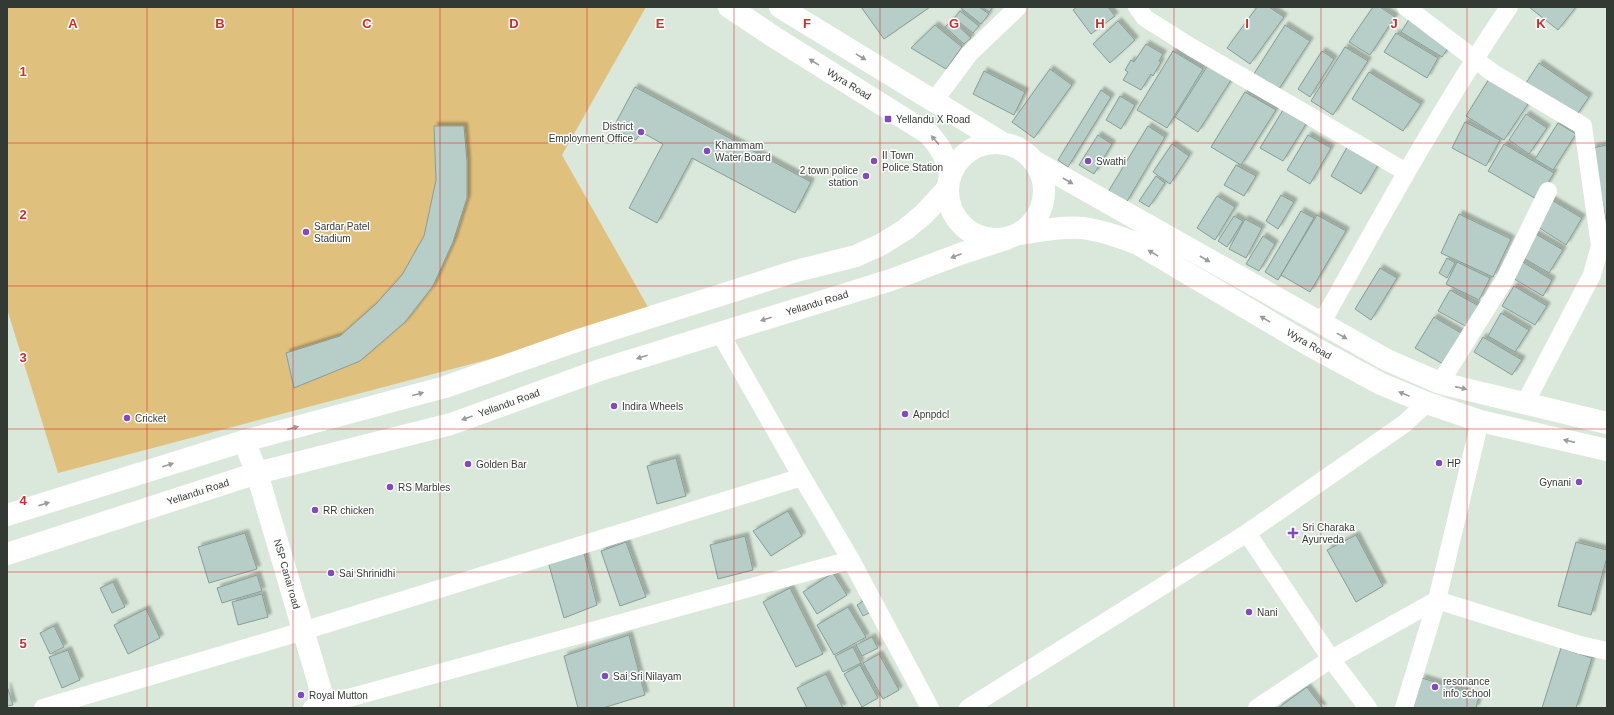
<svg xmlns="http://www.w3.org/2000/svg" width="1614" height="715" viewBox="0 0 1614 715" font-family="Arial,sans-serif">
<style>
.green{fill:#e0c07d}
.building{fill:#b7cec8;stroke:#879d97;filter:url(#shadow)}
.lines{fill:none;stroke-linecap:round;stroke-linejoin:round}
.minor{stroke:#fff;stroke-width:18}
.tertiary{stroke:#fff;stroke-width:22}
.secondary{stroke:#fff;stroke-width:22}
.primary{stroke:#fff;stroke-width:22}
.oneway{fill:#999c99}
.grid{fill:none;stroke:#d62828;stroke-width:1;stroke-opacity:0.55}
.poi-dot{fill:#834ac0;stroke:#fff;stroke-width:1.5}
.labels{text-anchor:middle;dominant-baseline:central;stroke-width:3;stroke-linejoin:round;paint-order:stroke}
.street-label{font-size:10px;fill:#333933;stroke:#fff}
.poi-label{font-size:10px;fill:#333933;stroke:#fff;text-anchor:start}
.grid-label{font-size:13px;text-anchor:middle;font-weight:bold;fill:#d62828;stroke:#fff;stroke-width:3;stroke-linejoin:round;paint-order:stroke}
</style>
<defs>
<filter id="shadow"><feDropShadow dx="3.5" dy="-3.5" stdDeviation="1" flood-color="#0004"/></filter>
</defs>
<rect width="100%" height="100%" fill="#d9e8da"/>
<path class="green" d="M7,7H646L562,155L653,316L58,473L7,309Z"/>
<path class="building" d="M861,7H930L884,39Z
M962,7H979L989,14L981,24L961,8Z
M982,7H993L989,12Z
M1077,7H1108L1115,16L1091,34L1073,10Z
M1257,7H1269L1284,17L1250,64L1227,48Z
M1373,7H1380L1395,17L1370,55L1349,42Z
M1529,7H1576L1558,30Z
M960,11L979,26L973,33L954,18Z
M1410,18L1451,44L1442,57L1401,32Z
M952,20L971,38L964,44L945,27Z
M1118,21L1135,40L1110,63L1093,44Z
M935,25L962,47L946,69L911,48Z
M1285,25L1310,41L1277,92L1252,77Z
M1396,33L1438,58L1427,78L1384,52Z
M1146,44L1163,54L1159,61L1161,62L1153,76L1151,74L1141,90L1123,80L1128,72L1125,70L1131,60L1134,62Z
M1345,47L1368,61L1333,115L1311,101Z
M1173,51L1203,69L1167,128L1137,110Z
M1322,51L1334,59L1310,97L1298,89Z
M1539,63L1589,97L1576,116L1526,83Z
M1208,65L1231,80L1198,132L1175,117Z
M1050,69L1072,85L1034,138L1012,122Z
M984,71L1025,92L1014,115L973,94Z
M1369,72L1421,104L1403,131L1352,99Z
M1489,79L1528,104L1504,140L1466,116Z
M635,87L811,182L795,213L692,158L657,223L629,208L663,144L641,132L636,140L613,128Z
M1101,90L1111,97L1068,167L1058,160Z
M1245,92L1276,110L1241,165L1211,147Z
M1120,96L1135,105L1121,129L1106,120Z
M1283,110L1306,124L1283,161L1260,148Z
M1526,114L1547,128L1529,154L1509,140Z
M1465,122L1500,140L1486,166L1452,148Z
M1558,123L1576,134L1553,170L1535,159Z
M434,126H464L467,162V198L453,242L433,286L405,322L360,361L294,388L286,353L340,336L376,304L402,275L424,236L436,180Z
M1148,126L1165,137L1126,203L1108,192Z
M1098,135L1112,144L1094,174L1079,165Z
M1308,135L1331,148L1310,184L1287,170Z
M1350,142L1381,160L1361,194L1331,176Z
M1172,144L1189,156L1170,184L1153,172Z
M1504,144L1554,173L1538,200L1488,171Z
M1607,145V226L1592,148Z
M1236,165L1256,176L1244,196L1224,185Z
M1156,176L1165,183L1149,207L1139,201Z
M1281,195L1294,202L1278,229L1266,221Z
M1217,196L1235,207L1215,240L1197,228Z
M1550,199L1582,218L1566,245L1535,225Z
M1301,211L1314,218L1278,280L1265,272Z
M1459,214L1511,239L1493,277L1441,253Z
M1317,215L1346,231L1310,292L1281,275Z
M1234,216L1243,221L1227,247L1218,241Z
M1245,219L1262,228L1246,258L1229,249Z
M1534,233L1563,250L1549,273L1520,256Z
M1263,236L1275,244L1259,271L1246,264Z
M1447,258L1455,263L1447,278L1439,273Z
M1521,261L1552,280L1543,296L1511,277Z
M1457,262L1490,278L1479,300L1446,284Z
M1380,268L1397,278L1371,320L1355,309Z
M1514,286L1547,306L1535,325L1502,306Z
M1450,290L1479,306L1467,327L1438,311Z
M1501,313L1529,330L1515,352L1488,336Z
M1434,317L1461,333L1443,364L1415,348Z
M1483,337L1522,360L1512,375L1474,352Z
M676,458L686,496L657,504L647,466Z
M788,511L802,536L771,556L753,531Z
M245,533L257,569L209,583L198,547Z
M1356,535L1383,586L1356,602L1327,550Z
M745,536L753,570L718,579L710,545Z
M626,542L646,597L620,606L601,551Z
M1576,542L1607,550V557L1591,615L1558,606Z
M583,549L597,605L564,618L547,558Z
M833,573L847,595L817,614L803,592Z
M257,575L262,591L222,603L217,588Z
M113,582L125,607L112,613L100,588Z
M790,588L823,654L796,667L763,602Z
M262,594L268,617L238,625L232,602Z
M868,598L875,610L863,616L857,605Z
M848,607L866,637L834,655L817,625Z
M146,609L160,638L128,654L114,625Z
M54,626L64,647L50,654L40,633Z
M629,635L645,695L603,708H578L564,656Z
M872,637L878,648L862,656L856,645Z
M853,647L861,663L843,672L835,656Z
M1561,648L1592,658L1576,708H1542Z
M68,650L80,680L62,688L49,657Z
M879,654L899,690L883,699L863,663Z
M860,665L878,698L862,707L844,674Z
M826,674L843,708H807L797,688Z
M1422,678L1479,696L1476,708H1413Z
M7,686L13,705L7,706Z
M1307,687L1323,708H1278Z"/>
<g class="lines">
<path class="minor" d="M1137,7L1145,18L1191,47L1406,172
M1406,7L1493,73L1583,126L1600,246L1592,275L1525,403
M934,101L969,54L1018,7
M1321,324C1381,217 1440,109 1509,7
M720,333L802,477L851,560L930,708
M1440,383L1505,279L1548,191
M1247,533L1331,659L1368,708
M43,708L303,631L802,477
M312,708L851,560
M968,708L1247,533L1404,424L1427,403
M1257,708L1331,659L1437,600L1580,645L1607,651
M1404,708L1437,600L1480,421"/>
<path class="tertiary" d="M244,441L257,473L326,708"/>
<path class="secondary" d="M7,515L244,441L445,387L582,339L796,271L856,256L882,244L906,229L924,214L947,189
M7,554L257,473L451,424L600,370L891,280L960,254L1006,239"/>
<path class="primary" d="M729,7L774,37L929,134C941,148 946,157 950,175
M780,7L1004,144
M948 191a48 48 0 1 1 96 0a48 48 0 1 1-96 0Z
M1034,161L1387,360L1440,383L1607,423
M1020,234C1040,231 1061,226 1082,228C1101,230 1120,237 1138,244L1309,345L1381,384L1427,403L1480,421L1607,450"/>
</g>
<defs><path id="oneway-solid" d="M-6-.8H1V-3.2L6.5 0L1 3.2V.8H-6Z"/></defs>
<g class="oneway">
<use href="#oneway-solid" transform="translate(861 57) rotate(31)"/>
<use href="#oneway-solid" transform="translate(814 62) rotate(-148)"/>
<use href="#oneway-solid" transform="translate(935 140) rotate(-131)"/>
<use href="#oneway-solid" transform="translate(1068 181) rotate(30)"/>
<use href="#oneway-solid" transform="translate(1153 253) rotate(-149)"/>
<use href="#oneway-solid" transform="translate(956 256) rotate(159)"/>
<use href="#oneway-solid" transform="translate(1205 259) rotate(30)"/>
<use href="#oneway-solid" transform="translate(766 319) rotate(163)"/>
<use href="#oneway-solid" transform="translate(1265 319) rotate(-149)"/>
<use href="#oneway-solid" transform="translate(1342 336) rotate(29)"/>
<use href="#oneway-solid" transform="translate(642 357) rotate(163)"/>
<use href="#oneway-solid" transform="translate(1461 388) rotate(13)"/>
<use href="#oneway-solid" transform="translate(418 394) rotate(-15)"/>
<use href="#oneway-solid" transform="translate(1404 394) rotate(-157)"/>
<use href="#oneway-solid" transform="translate(467 418) rotate(160)"/>
<use href="#oneway-solid" transform="translate(293 428) rotate(-15)"/>
<use href="#oneway-solid" transform="translate(1569 441) rotate(-167)"/>
<use href="#oneway-solid" transform="translate(168 465) rotate(-17)"/>
<use href="#oneway-solid" transform="translate(44 504) rotate(-17)"/>
</g>
<path class="grid" d="M147,7V708M293,7V708M440,7V708M587,7V708M734,7V708M880,7V708M1027,7V708M1174,7V708M1321,7V708M1467,7V708M7,143H1607M7,286H1607M7,429H1607M7,572H1607"/>
<g class="poi-dot">
<rect x="884" y="115" width="8" height="8" rx="2"/>
<circle cx="641" cy="132" r="4"/>
<circle cx="707" cy="151" r="4"/>
<circle cx="874" cy="161" r="4"/>
<circle cx="1088" cy="161" r="4"/>
<circle cx="866" cy="176" r="4"/>
<circle cx="306" cy="232" r="4"/>
<circle cx="614" cy="406" r="4"/>
<circle cx="905" cy="414" r="4"/>
<circle cx="127" cy="418" r="4"/>
<circle cx="1439" cy="463" r="4"/>
<circle cx="468" cy="464" r="4"/>
<circle cx="1579" cy="482" r="4"/>
<circle cx="390" cy="487" r="4"/>
<circle cx="315" cy="510" r="4"/>
<path d="M1291 527h4v4h4v4h-4v4h-4v-4h-4v-4h4z"/>
<circle cx="331" cy="573" r="4"/>
<circle cx="1249" cy="612" r="4"/>
<circle cx="605" cy="676" r="4"/>
<circle cx="1435" cy="687" r="4"/>
<circle cx="301" cy="695" r="4"/>
</g>
<g class="labels">
<g class="street-label">
<text transform="translate(849 84) rotate(32)">Wyra Road</text>
<text transform="translate(817 303) rotate(-17)">Yellandu Road</text>
<text transform="translate(1309 344) rotate(30)">Wyra Road</text>
<text transform="translate(509 403) rotate(-20)">Yellandu Road</text>
<text transform="translate(198 492) rotate(-18)">Yellandu Road</text>
<text transform="translate(287 574) rotate(74)">NSP Canal road</text>
</g>
<g class="poi-label">
<text x="896" y="119">Yellandu X Road</text>
<text x="633" y="126" text-anchor="end">District<tspan x="633" dy="12">Employment Office</tspan></text>
<text x="715" y="145">Khammam<tspan x="715" dy="12">Water Board</tspan></text>
<text x="882" y="155">II Town<tspan x="882" dy="12">Police Station</tspan></text>
<text x="1096" y="161">Swathi</text>
<text x="858" y="170" text-anchor="end">2 town police<tspan x="858" dy="12">station</tspan></text>
<text x="314" y="226">Sardar Patel<tspan x="314" dy="12">Stadium</tspan></text>
<text x="622" y="406">Indira Wheels</text>
<text x="913" y="414">Apnpdcl</text>
<text x="135" y="418">Cricket</text>
<text x="1447" y="463">HP</text>
<text x="476" y="464">Golden Bar</text>
<text x="1571" y="482" text-anchor="end">Gynani</text>
<text x="398" y="487">RS Marbles</text>
<text x="323" y="510">RR chicken</text>
<text x="1302" y="527">Sri Charaka<tspan x="1302" dy="12">Ayurveda</tspan></text>
<text x="339" y="573">Sai Shrinidhi</text>
<text x="1257" y="612">Nani</text>
<text x="613" y="676">Sai Sri Nilayam</text>
<text x="1443" y="681">resonance<tspan x="1443" dy="12">info school</tspan></text>
<text x="309" y="695">Royal Mutton</text>
</g>
</g>
<g class="grid-label">
<text x="73" y="28">A</text>
<text x="220" y="28">B</text>
<text x="367" y="28">C</text>
<text x="514" y="28">D</text>
<text x="660" y="28">E</text>
<text x="807" y="28">F</text>
<text x="954" y="28">G</text>
<text x="1100" y="28">H</text>
<text x="1247" y="28">I</text>
<text x="1394" y="28">J</text>
<text x="1541" y="28">K</text>
<text x="23" y="76">1</text>
<text x="23" y="219">2</text>
<text x="23" y="362">3</text>
<text x="23" y="505">4</text>
<text x="23" y="648">5</text>
</g>
<rect width="1614" height="715" fill="none" stroke="#333933" stroke-width="16"/>
</svg>
